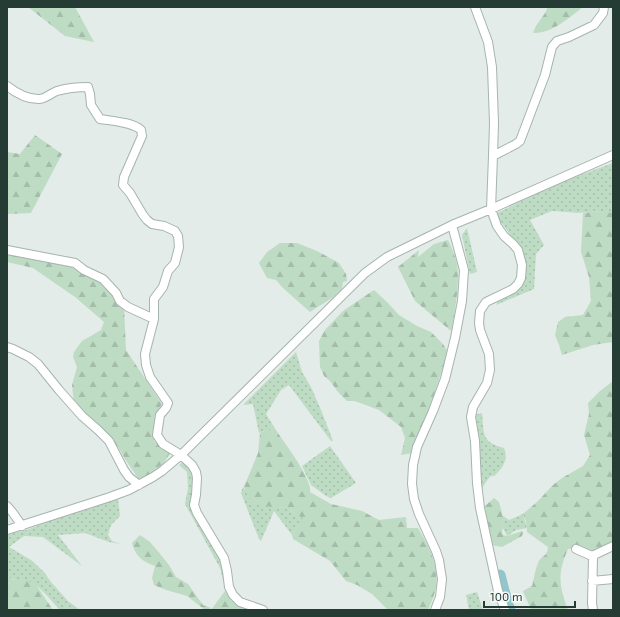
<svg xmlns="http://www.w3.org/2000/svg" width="620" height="617" viewBox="0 0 620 617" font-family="'Exo 2',sans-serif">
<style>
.grass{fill:url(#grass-dots)}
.forest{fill:url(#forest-firs)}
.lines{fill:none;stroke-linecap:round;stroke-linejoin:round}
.river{stroke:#90c6cc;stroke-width:11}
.minor-casing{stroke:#a6b4ae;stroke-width:10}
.minor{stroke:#fff;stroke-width:8}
</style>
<defs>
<pattern id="grass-dots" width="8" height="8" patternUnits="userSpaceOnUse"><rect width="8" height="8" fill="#bedbc4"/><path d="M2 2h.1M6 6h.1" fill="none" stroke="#a3bda9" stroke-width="1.8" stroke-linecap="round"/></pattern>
<pattern id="forest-firs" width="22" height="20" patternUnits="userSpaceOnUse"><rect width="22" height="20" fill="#bedbc4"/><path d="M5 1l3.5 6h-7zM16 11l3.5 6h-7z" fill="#a3bda9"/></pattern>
</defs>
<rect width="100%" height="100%" fill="#e3ece8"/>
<path class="grass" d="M613,163V214L600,211L579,213L552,211L530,220L544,245L536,254L534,289L496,305L499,299L521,288L525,268L518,245L495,214L564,181Z
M467,228L477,272L470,274L462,235Z
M296,352L302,372L311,387L321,410L333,441H331L289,385L281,390L266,414L274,427L270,430H265L259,433L253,404L243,405Z
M482,413C484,434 481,442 504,448C509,460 502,469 494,476H491C488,479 483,485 482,490C481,494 484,498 483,503L471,416Z
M330,446L356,483L331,498L326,496L311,485L302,466Z
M184,461L191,467L195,476L191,504L218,553L222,565L225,588L220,568L185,504L188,488L187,472L179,465Z
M243,487L255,504L286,508L305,519L292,535L274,511L261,541L259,539L241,493Z
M118,499L120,516L111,525L108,535L112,541L121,544L109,542L85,533L58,535L82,566L43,537L24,536L9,547L31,560L44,572L51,582L68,601L80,610H60C52,602 39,584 29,582C21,579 14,582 7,576V535L29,529L82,509Z
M523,514L527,528L516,530L507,536L503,528L502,515L509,520Z
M477,592L483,610H469L466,595Z"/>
<path class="forest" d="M28,7H75L94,42L65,36Z
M548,7H583C569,18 551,34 533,33C536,23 544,17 548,7Z
M35,135L62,154L31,213L8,214L7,213V152L20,154Z
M600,211L613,213V342L593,345L562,355L559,345L555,335L558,322L565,317L583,315L591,301L589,277L581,252L583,213Z
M448,240C451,246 454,253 456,260C461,276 455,314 451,331L415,301L398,267L419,250L418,257L434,244Z
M280,243H297L317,251L339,263L346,274L347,281L343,282L342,289L332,298L310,312L283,288L276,280L267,278L259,263L267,252Z
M7,254L73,263L103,279L124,307L126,350L162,404L155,415L154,441L170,453L164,463L140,481L125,459L118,447L108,435L74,404L72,385L77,367L73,357L74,352L82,341L101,330L104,322L75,297L33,268L7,262Z
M374,290L388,303L399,315L417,326L431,332L443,344L448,352L431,404L424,421L414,442L413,453L401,455L405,438L401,427L379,410L355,401H347L338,392L330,381L324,376L320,367L319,341L325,330L343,311L365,296Z
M613,381V546L592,556L579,548L568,549C557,574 559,586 568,610H548L547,609L531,610L523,591L532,586C534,578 535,570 538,563C541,555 547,558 548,547L527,532L526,521L523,514L537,502L553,485L562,478L583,466L590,455L584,435L589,414L588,403L600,391Z
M274,427C282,440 313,479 310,492L331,504L362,511L379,520L406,517L407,528H418C429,546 439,565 436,587C435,594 431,603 428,610H388L372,594L357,585L346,581L330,561L293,539L292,535L304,519C299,516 291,510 285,508C264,504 253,513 244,487L258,453L260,433L265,430H270Z
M494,498L499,502L502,513L503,528L502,532L503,535L507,536L522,531L523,533L522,536L502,547L491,545L488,535L485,506Z
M140,535L150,542L161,555L169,565L176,577L188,584L203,605L211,608L208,610H205L187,596L166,590L154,585L152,578L155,566C142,561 136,557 132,543Z
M7,576C13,581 17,580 24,580C28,581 32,582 35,583L53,610H7Z
M225,591L231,601L251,610H211Z"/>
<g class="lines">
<path class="river" d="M500,575L507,602L510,610"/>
<g class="minor-casing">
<path id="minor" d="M475,7L488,42L492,67L494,123L493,156L491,209L497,226L504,236L513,244L518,250L522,265L521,278L518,284L513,289L486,302L480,311L479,323L480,330L489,354L490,370L487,383L473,407L471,417L475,441L477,483L480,508L498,591L505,610
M7,86C16,93 26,99 38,99C44,100 51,93 57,91C67,88 77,87 88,87L90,94L91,105L100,119C112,121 132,122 141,130L142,136L124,177L123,185L130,193L143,215L147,220L152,224L164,226L175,231L178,236L179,247L175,263L168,271L163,287L154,299V319L145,354L146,365L150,377L168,403L166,408L160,415L157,435L163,444L181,455L192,465L196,472L197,478L196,495L194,505L197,513L224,558L227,571L229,587L233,595L240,602L263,610
M493,156L516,144L520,141L545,75L552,47L557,41L569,37L594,25L603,13L604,7
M7,250L75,263L84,270L103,279L116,293L120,301L128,307L154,319
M7,347L13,349L29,357L38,364L59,390L82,416L98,430L109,441L124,470L129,477L139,485
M7,506L13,513L22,526
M7,530L110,497L129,490L153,477L162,471L181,455L365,273L387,257L452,225L491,209L613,155
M576,549L592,556
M592,581L613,579
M435,610L440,597L442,579L439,560L436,551L419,514L414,499L412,484L413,465L417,447L433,411L445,379L455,338L462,301L464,270L452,225
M593,610L592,603L593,557L592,556L613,546"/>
</g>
<use href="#minor" class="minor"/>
</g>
<rect width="620" height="617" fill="none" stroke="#253c34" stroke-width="16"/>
<path d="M484 601v6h91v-6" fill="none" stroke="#253c34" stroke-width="2"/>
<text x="490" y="601" font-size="12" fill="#253c34" stroke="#f4f9f6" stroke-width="3" paint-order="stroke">100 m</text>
</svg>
